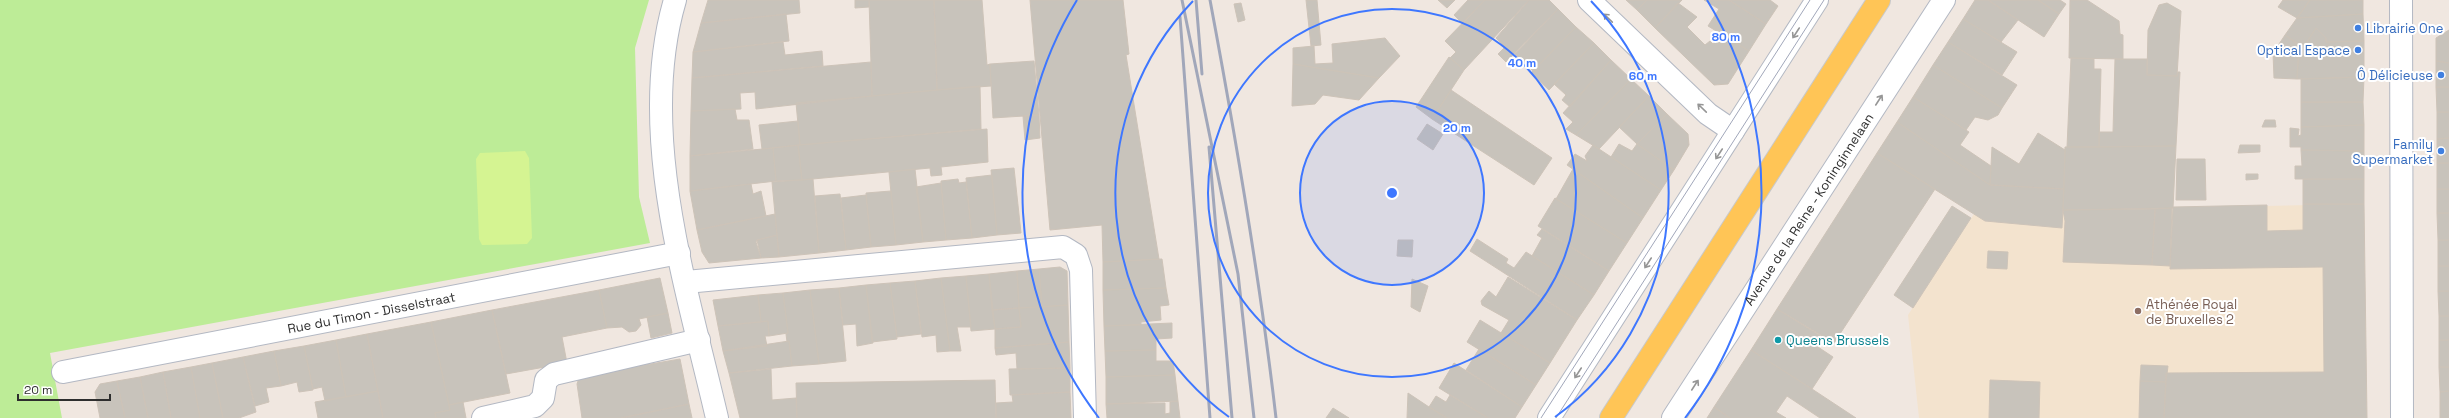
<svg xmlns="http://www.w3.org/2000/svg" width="2449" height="418" viewBox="0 0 2449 418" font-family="'Space Grotesk',sans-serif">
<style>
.education{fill:#f3e3ce}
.green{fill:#bdec97}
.pitch{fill:#d5f492}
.building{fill:#c8c3bb;stroke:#cdc3b8}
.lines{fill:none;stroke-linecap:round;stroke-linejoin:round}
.minor-casing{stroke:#b3b8c3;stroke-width:24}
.major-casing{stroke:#c9c9c9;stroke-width:24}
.minor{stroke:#fff;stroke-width:22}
.major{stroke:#ffc556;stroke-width:22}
.tram{stroke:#a1a7ba;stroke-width:1}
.rail{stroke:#a1a7ba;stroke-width:3}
.oneway{stroke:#969696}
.ring{fill:none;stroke:#3e77ff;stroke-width:2}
.shop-dot{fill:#3f7fe0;stroke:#fff;stroke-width:1.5}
.education-dot{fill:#8d6e63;stroke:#fff;stroke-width:1.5}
.culture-dot{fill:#0f9aa8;stroke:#fff;stroke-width:1.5}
.labels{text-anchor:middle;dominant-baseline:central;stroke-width:4;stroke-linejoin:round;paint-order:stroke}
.shop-label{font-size:13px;fill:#366cbe;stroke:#fff;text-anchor:end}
.street-label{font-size:13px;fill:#2e2e2e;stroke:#fff}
.education-label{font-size:13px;fill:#785e54;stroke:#fff;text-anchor:start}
.culture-label{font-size:13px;fill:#0d838f;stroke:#fff;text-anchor:start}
.centre{fill:#3e77ff;stroke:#fff;stroke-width:2}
.ring-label{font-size:12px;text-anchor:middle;font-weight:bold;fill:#3e77ff;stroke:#fff;stroke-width:4;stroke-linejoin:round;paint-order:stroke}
</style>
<rect width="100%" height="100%" fill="#f0e7e0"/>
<path class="education" d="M2364,204L2367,418H1919L1908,315L1974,214L1985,221L2062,228L2063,210Z"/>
<path class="green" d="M0,0H649L635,48L639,197L650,243L50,353L62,418H0Z"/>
<path class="pitch" d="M525,151L529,158L532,238L527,244L482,245L479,239L476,159L480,153Z"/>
<path class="building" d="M708,0H799L800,13L701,23Z
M855,0H869V7L855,8Z
M869,0H934L937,90L872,96Z
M934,0H982L987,65L990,64L991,86L937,90Z
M1030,0H1123L1129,54L1126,55L1159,259L1103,262L1102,225L1050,230Z
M1306,0H1317L1321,45L1311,46Z
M1438,0H1455L1447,8Z
M1468,0H1485L1462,23L1454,15Z
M1485,0H1529L1464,70L1450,58L1456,52L1445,41Z
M1529,0H1549L1558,9L1506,62L1498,54L1505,47L1496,38Z
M1626,0H1647L1637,10Z
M1647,0H1682L1655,28L1637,10Z
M1704,0H1729L1766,24L1749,51L1708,26L1719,9Z
M1729,0H1770L1778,6L1766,24Z
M1975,0H1988L2018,20L2001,42L1963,19Z
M1988,0H2038L2059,14L2044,37Z
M2038,0H2060L2066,4L2059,14Z
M2070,0H2087L2119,21L2120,34L2123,35V59L2069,58Z
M2283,0H2310L2297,18L2278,7Z
M2310,0H2363V14L2297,18Z
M1241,3L1245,20L1238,22L1234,4Z
M1678,3L1697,17L1687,27L1705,45L1710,41L1713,44L1720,33L1749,51L1728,84L1714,85L1655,28Z
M2167,3L2181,11L2177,76L2147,75L2148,30L2159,5Z
M1558,9L1576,27L1533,71L1515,54Z
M786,14L789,41L693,52L701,23Z
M2363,14L2364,41L2326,42V38L2316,28L2305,45L2299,46L2285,35L2297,18Z
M1963,19L2017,52L2002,75L1948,42Z
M1576,27L1594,43L1549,90L1531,73Z
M2316,28L2326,38V42L2364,41V77L2297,79L2299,46L2305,45Z
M2449,30V63L2436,61V38Z
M2285,35L2299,44L2297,79L2274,78L2273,53Z
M1385,38L1400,56L1379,78L1293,64V48L1314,46L1315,64L1333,63L1332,44Z
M783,42L785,55L822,51L823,66L692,78L693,52Z
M1948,42L2017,85L2002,108L1933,65Z
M1594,43L1611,60L1570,107L1562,100L1566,95L1554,84Z
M1449,57L1464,70L1432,119L1416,107Z
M2071,58L2094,59V69H2101L2099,147H2067Z
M2115,59H2147V75L2177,76L2178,72H2180L2176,146L2099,147V132H2113Z
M1611,60L1631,79L1576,135L1566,129L1573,122L1563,113Z
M1034,61L1039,115L993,118L990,64Z
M2436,61L2449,63V87H2436Z
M871,62L872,96L756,109L755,92L740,93L741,109L691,111L692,78Z
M1293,64L1379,78L1359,100L1323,95L1315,104L1292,106Z
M1933,65L2002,108L1998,115L1988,120L1975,117L1966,130L1913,97Z
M2364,77L2363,102H2301V79Z
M1631,79L1649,96L1599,149L1576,135Z
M980,86L981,129L800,145L796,103Z
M2436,87H2449V112H2437Z
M1451,90L1552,158L1534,185L1432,119Z
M1649,96L1667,114L1637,144L1619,127Z
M1913,97L1969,132L1960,145L1991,166L1990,185L1897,122Z
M2301,102H2363L2364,125L2301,127Z
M735,109L737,120H749L753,149L690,156L691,111Z
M2437,112H2449V138L2437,139Z
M1667,114L1688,134L1689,145L1674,170L1637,144Z
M1039,115L1040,138L1025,140L1023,116Z
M2265,120H2275L2276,127H2262Z
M798,121L800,145L762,149L759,125Z
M1897,122L1990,185L2064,189L2062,228L1985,221L1877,153Z
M1427,124L1443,134L1433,150L1417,139Z
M2364,125V151L2301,150V147H2290V128L2299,129L2298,136L2301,135V127Z
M987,129L988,162L941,167L942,175L931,176L930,168L802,180L798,145Z
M2038,133L2065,150L2064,189L1990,185L1992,147L2019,164Z
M2449,138V163H2437V139Z
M1619,144L1632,151L1637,144L1674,170L1661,190L1611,157Z
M798,145L802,180L776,181L773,148Z
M1593,145L1661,190L1643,218L1567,165L1575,154L1587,161L1585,156Z
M2240,145H2260V152L2238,153Z
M2176,146L2173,208L2063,210L2065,147Z
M773,148L776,181L690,191V156Z
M2301,150L2364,151V179H2295V166H2302Z
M1877,153L1935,189L1834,343L1777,309Z
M2177,159H2205L2206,200H2176Z
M2437,163H2449V189H2437Z
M1014,168L1021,233L997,235L991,170Z
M915,169L923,242L896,245L889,172Z
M1573,169L1643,218L1627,243L1556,199Z
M2246,174H2258V179L2246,180Z
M992,175L997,235L972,238L966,178Z
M813,179L819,253L779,257L772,182Z
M958,179L959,183L966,182L972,238L946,240L941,181Z
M2303,179H2364V204H2303Z
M941,183L946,240L923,242L916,187Z
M751,184L753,194L761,191L766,216L697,230L690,191Z
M2437,189H2449V213H2437Z
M891,191L896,245L871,247L866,193Z
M840,194L846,250L819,253L815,196Z
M866,195L871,247L846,250L841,198Z
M1555,198L1627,243L1609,271L1538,226Z
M2303,204H2364L2367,418H2164L2166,373L2324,372L2323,267L2170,269L2173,207L2267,205V231L2303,230Z
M1952,206L1971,218L1913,308L1894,295Z
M2172,208L2170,266L2152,265L2155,209Z
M2155,209L2152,265L2063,262L2065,221L2063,210Z
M2437,213H2449V240H2438Z
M775,214L777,235L757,240L756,242L761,258L709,263L702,252L697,230Z
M1542,229L1609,271L1594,295L1532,256L1542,238L1537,235Z
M777,235L779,257L761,258L757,240Z
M1477,239L1508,259L1506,263L1514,268L1526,252L1594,295L1577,320L1470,251Z
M1398,240H1413L1412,257L1397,256Z
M2438,240H2449V266H2438Z
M1988,251L2008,252L2007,269L1987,268Z
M1162,259L1166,288L1103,290V262Z
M2438,266H2449V291H2438Z
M1060,267L1067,271L1068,305L1042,307L1039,269Z
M1039,269L1042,307L1019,308L1017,271Z
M1017,271L1019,308L992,310L989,274Z
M989,274L995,329L971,331L966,276Z
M966,276L971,327H957L961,351H950L941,278Z
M1508,277L1577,320L1550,363L1501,333L1509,320L1482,305L1481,301L1489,291L1496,297Z
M660,278L668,313L639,319L641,325L636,331L629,332L622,327L607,328L599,290Z
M941,278L950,351L937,352L936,335L922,337L915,281Z
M1412,279L1428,286L1420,312L1411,307Z
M915,281L921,334L897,337L890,283Z
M890,283L897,339L872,342L866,285Z
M866,285L873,343L857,346L856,324L843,325L839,288Z
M839,288L846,361L819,364L810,290Z
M1166,288L1169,305L1160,306L1161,320L1141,322V325L1104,326L1103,290Z
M599,290L607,328L562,337L567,363L506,374L492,310Z
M810,290L819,364L792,366L789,341L787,342L786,334L788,333L783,293Z
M2438,291H2449V316H2439Z
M783,293L788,333L769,336L768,321L761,322L758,295Z
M758,295L761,322L718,326L713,300Z
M1068,305L1069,342L995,348V329L1021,327L1019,308Z
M1019,308L1021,327L995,329L992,310Z
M1777,309L1824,338L1818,347L1833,357L1812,389L1751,350Z
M492,310L510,393L449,405L431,322Z
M668,313L672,333L651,338L647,317Z
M2439,316H2449V340H2439Z
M1480,320L1550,363L1536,385L1467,342Z
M768,321L769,336H765L767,346L723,351L718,326Z
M431,322L450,410L435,413L436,418H383L367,334Z
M1172,323V338L1156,339V350L1105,351L1104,326Z
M367,334L378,391L346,397L336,340Z
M336,340L346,397L325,401L322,387L313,389L304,346Z
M2439,340H2449V367H2439Z
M789,341L792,366L729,373L723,351Z
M1069,342L1070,368L1017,369L1016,353L996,355L995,348Z
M304,346L313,390L299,392L297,382L281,386L274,351Z
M1479,349L1536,385L1522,407L1466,370Z
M1156,350V361H1173L1175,375L1106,377L1105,351Z
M1751,350L1812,389L1856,418H1820L1787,396L1776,412L1786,418H1730L1714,407Z
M274,351L281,386L266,388L269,402L255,406L243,357Z
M243,357L256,412L239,418H223L212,363Z
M680,359L689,404L621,418H582L577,384L579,378L587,375Z
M212,363L223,418H200L191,367Z
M1454,363L1522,407L1515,418H1488L1439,388Z
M2141,365L2168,366L2166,382L2140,381Z
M191,367L200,418H171L163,372Z
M2439,367H2449V391L2440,392Z
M1070,368V392L1010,395L1009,369Z
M771,369L772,400L796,398L797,418H740L729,373Z
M163,372L171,418H148L140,377Z
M1175,375L1178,401L1106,404V377Z
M140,377L148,418H125L117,381Z
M995,380L996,418H797L796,383Z
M1990,380L2040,382L2039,418H1989Z
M117,381L125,418H100L95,392L100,384Z
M2140,381L2166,382L2164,418H2139Z
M378,391L383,418H318L315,402Z
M2449,391V418H2440V392Z
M1070,392L1071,418H996V403L1013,402L1012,395Z
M1408,393L1429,407L1447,418H1407Z
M1450,395L1488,418H1447L1429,407L1436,396L1446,402Z
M1178,401L1180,418H1107L1106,404L1165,403V414L1170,413V402Z
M463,402L466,418H436L435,413L450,410L449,405Z
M689,404L692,418H621Z
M1714,407L1730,418H1707Z
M1333,408L1349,418H1326Z"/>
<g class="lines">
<g class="minor-casing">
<g id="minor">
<path d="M675,0C636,132 687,288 717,418"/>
<path d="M1589,0L1708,114L1733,131"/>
<path d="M2401,0L2402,418"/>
<path d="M686,282L1063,247L1076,255L1081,270L1085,418"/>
<path id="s1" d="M63,372L679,253"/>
<path d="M483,418L535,406L543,398L546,380L554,374L699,340"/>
<path d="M1549,418L1817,0"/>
<path id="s2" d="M1673,418L1944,0"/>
</g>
</g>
<g class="major-casing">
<path id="major" d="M1611,418L1879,0"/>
</g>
<use href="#minor" class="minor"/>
<use href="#major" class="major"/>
<path class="tram" d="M1541,418L1810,0
M1556,418L1824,0"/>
<path class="rail" d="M1182,0L1238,274L1254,418
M1196,0L1202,74
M1210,0C1236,139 1260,278 1276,418
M1180,17L1210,418
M1209,147L1232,418"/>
</g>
<defs><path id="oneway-shaft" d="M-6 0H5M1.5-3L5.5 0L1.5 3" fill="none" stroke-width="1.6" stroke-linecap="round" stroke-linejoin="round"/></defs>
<g class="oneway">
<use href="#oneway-shaft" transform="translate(1608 18) rotate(-136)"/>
<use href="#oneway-shaft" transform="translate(1796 33) rotate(123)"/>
<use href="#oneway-shaft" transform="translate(1879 100) rotate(-57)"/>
<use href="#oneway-shaft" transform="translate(1702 108) rotate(-136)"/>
<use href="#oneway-shaft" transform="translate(1719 154) rotate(123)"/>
<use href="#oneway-shaft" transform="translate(1648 263) rotate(123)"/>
<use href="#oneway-shaft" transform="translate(1578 373) rotate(123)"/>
<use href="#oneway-shaft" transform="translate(1695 385) rotate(-57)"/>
</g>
<circle cx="1392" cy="193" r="92" fill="#3e77ff" fill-opacity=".12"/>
<g class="ring">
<circle cx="1392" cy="193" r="92"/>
<circle cx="1392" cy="193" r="184"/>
<path d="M1229 417A277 277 0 0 1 1193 1M1591 1A277 277 0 0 1 1555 417"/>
<path d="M1099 418A369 369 0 0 1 1077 0M1707 0A369 369 0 0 1 1685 418"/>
</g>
<g class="shop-dot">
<circle cx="2358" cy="28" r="4"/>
<circle cx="2358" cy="50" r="4"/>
<circle cx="2441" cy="75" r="4"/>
<circle cx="2441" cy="151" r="4"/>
</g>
<circle class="education-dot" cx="2138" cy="311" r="4"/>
<circle class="culture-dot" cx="1778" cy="340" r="4"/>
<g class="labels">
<g class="shop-label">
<text x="2366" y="28" text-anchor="start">Librairie One</text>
<text x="2350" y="50">Optical Espace</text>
<text x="2433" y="75">Ô Délicieuse</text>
<text x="2433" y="144">Family<tspan x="2433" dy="15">Supermarket</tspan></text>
</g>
<g class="street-label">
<text stroke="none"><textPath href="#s2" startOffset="249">Avenue de la Reine - Koninginnelaan</textPath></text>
<text stroke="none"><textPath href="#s1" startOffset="314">Rue du Timon - Disselstraat</textPath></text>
</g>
<g class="education-label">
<text x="2146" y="304">Athénée Royal<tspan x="2146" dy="15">de Bruxelles 2</tspan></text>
</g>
<g class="culture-label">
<text x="1786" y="340">Queens Brussels</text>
</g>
</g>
<circle cx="1392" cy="193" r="6" class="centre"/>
<g class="ring-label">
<text x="1726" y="41">80 m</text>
<text x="1522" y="67">40 m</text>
<text x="1643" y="80">60 m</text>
<text x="1457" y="132">20 m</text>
</g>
<path d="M18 394v6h92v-6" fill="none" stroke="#2e2e2e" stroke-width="2"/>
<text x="24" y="394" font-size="12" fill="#2e2e2e" stroke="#ffffff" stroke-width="3" paint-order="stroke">20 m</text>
</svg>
